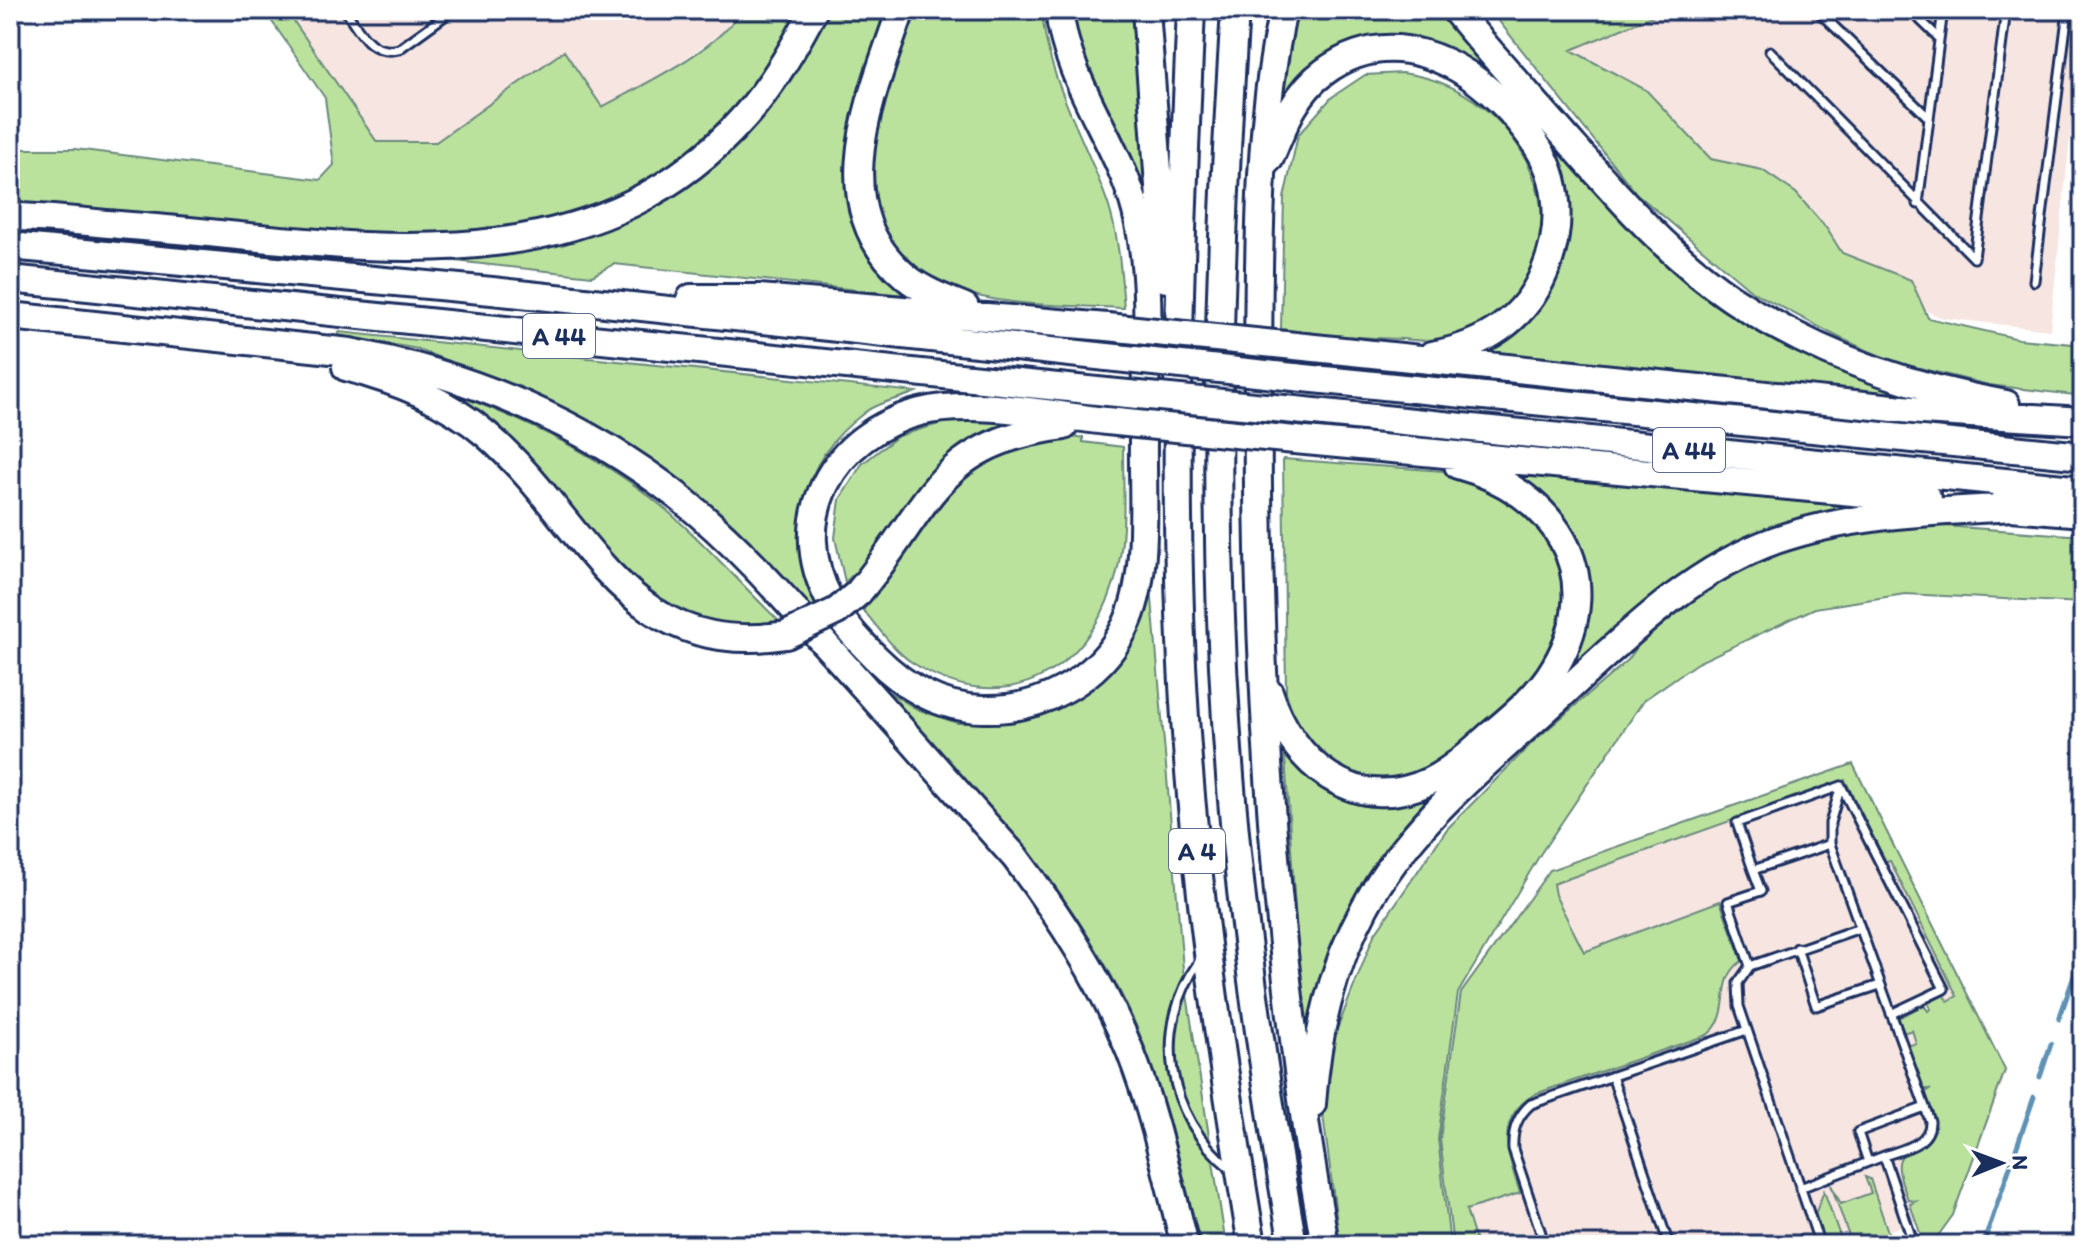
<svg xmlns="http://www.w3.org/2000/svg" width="2093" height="1255" viewBox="0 0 2093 1255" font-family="Itim,sans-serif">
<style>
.built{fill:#f6e5e1}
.green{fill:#bbe29d;stroke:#6b887e;stroke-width:2}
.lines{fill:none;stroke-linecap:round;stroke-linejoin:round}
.stream{stroke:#5e91b4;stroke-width:5}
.service-casing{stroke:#1b2f5e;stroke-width:13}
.motorway-casing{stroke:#1b2f5e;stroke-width:32}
.service{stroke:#fff;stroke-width:7}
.motorway{stroke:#fff;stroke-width:26}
.motorway-bridge-casing{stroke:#1b2f5e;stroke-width:32;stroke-linecap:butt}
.motorway-bridge{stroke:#fff;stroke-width:26}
.labels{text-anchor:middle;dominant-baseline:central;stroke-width:7;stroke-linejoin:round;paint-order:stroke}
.shield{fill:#fff;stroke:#5f6d8e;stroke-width:2}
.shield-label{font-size:26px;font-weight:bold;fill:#1b2f5e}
</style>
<rect width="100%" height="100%" fill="#fff"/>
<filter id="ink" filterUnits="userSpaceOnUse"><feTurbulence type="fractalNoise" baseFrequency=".0125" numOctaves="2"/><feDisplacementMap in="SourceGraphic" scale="16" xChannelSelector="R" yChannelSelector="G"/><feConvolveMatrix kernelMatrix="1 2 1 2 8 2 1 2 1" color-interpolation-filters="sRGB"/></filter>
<g filter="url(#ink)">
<path class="built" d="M286,10H741L733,25L665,73L602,108L563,51L436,142H377Z
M1667,10H2083L2050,330L1943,318L1846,278L1570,50Z
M1853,764L2007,1071L1957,1206L1866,1239L1868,1245H1452L1439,1139L1460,993L1549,869Z"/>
<path class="green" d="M264,10H286L377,142H436L564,51L602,107C641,86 721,48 741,10H803C767,71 731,126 674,168C549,260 378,240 233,228C159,222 84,216 10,210V149H75L320,180L334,165L325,98Z
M828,10H891L855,124L847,194L861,236L884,276L904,295L614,264L592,276L427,258L541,250L621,222L816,32Z
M914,10H1042C1046,78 1086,140 1108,204C1119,237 1121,273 1124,308C1043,303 924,314 881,227C875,214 867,196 868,181C871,122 896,66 914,10Z
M1071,10H1135L1154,277L1082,63Z
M1295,10H1441L1592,189L1654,248L1902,390L1901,397L1481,354L1528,323L1564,261L1569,227L1567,191L1486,73L1461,54L1429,42L1292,88L1282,99L1279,96Z
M1490,10H1667L1571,50L1646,90L1711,159L1762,170L1796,193L1827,229L1842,253L1911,280L1928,318L2019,339L2083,345V396L1989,385L1891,361L1838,337L1753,292L1637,194Z
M1402,73C1549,91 1607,298 1445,339C1432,343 1415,340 1402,339C1360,338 1322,335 1281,329L1284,198L1298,135L1332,97L1365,75Z
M339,332L916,392C900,399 877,402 864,413C796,464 788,533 818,608L808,614L712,513L502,383L418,349L338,335Z
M413,379C497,408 578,442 649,496C696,532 739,583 782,624L753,631L656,608Z
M949,421L1018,423L845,582L835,538L840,499L862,464L898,436Z
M1083,437V442L1123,447C1123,490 1127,538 1115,580C1086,676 1001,720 913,663C894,651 878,627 863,610C940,521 946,446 1083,437Z
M1283,459L1457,472L1525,506L1550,542L1561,569L1563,606L1559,630L1535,679L1433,766L1405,778L1377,779L1348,775L1322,759L1295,725L1286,692Z
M1498,470L1858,508L1754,541L1413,825L1312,1042L1304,1043L1284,742L1302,764L1403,795L1540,697L1582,585Z
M1916,524L2083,536V603L1905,594L1815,608L1697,663L1644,700L1541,853L1458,993L1438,1139L1450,1245H1340L1323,1115L1329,1050L1374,935L1447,829L1534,741L1628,660L1645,636L1719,582L1788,550L1870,530Z
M1150,575L1183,969L1226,1245H1201C1183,1177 1168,1105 1142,1040C1087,902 979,796 882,688L917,709L957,723H1011L1055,707Z
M1853,764L2005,1070L1953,1215L1935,1240L1924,1244L1910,1204L1916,1201L1908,1200C1905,1190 1897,1174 1899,1163C1906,1131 1950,1162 1925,1092L1931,1089H1923L1908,1046L1916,1043L1912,1030L1903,1033L1898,1018L1924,1005L1928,1011L1931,1009L1928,1003L1944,995L1948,1001L1957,996L1890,861L1886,862L1845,780L1553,884L1555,895L1584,952L1720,901L1742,961C1713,981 1735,1014 1707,1035L1535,1094C1493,1118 1508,1155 1520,1193L1466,1210L1477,1245H1453L1440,1139L1461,993L1550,870Z
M1865,1177L1870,1179L1889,1235L1870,1241L1871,1245H1852L1831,1185L1841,1204L1871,1193Z
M1824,1191L1843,1245H1823L1814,1217Z"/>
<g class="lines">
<path class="stream" d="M2059,1019L2083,950
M2040,1077L2051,1044
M1983,1245L2034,1097"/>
<g class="service-casing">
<path id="service" d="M345,10C360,31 370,56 399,49L453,10
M1817,10L1929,118
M1910,10L1939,38
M1770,51L1974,258
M1918,204L1943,10
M1974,258L2006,10
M2034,281L2068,10
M1830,844V823L1841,786L1944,989L1891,1014
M1753,870L1737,823L1841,786
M1797,948L1816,1006L1880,985
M1200,960C1152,1028 1165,1116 1231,1169
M1750,966L1860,928
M1612,1076L1669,1245
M1868,1162L1858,1132L1925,1107
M1800,1188L1884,1156L1914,1245
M1545,1245L1513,1149C1512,1130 1517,1116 1531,1104L1747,1030
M1820,1245L1739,1006L1738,983L1750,966L1728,902L1761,891L1753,870L1830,844L1930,1121C1931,1145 1902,1149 1884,1156"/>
</g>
<g class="motorway-casing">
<path id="motorway" d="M901,10C872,95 821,206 906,277C923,291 945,299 965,307
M1059,10C1067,84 1118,141 1136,211C1155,285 1145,367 1143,442C1142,496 1150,578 1125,627C1099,680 1040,711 983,709C939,708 905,687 875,657C858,640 841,622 830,601C785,518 833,434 920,412C973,399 1052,415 1107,421
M1146,10L1166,279
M1191,10C1181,228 1172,446 1182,664C1191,859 1220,1053 1252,1245
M1235,10C1220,245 1211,484 1226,720C1237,896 1263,1071 1293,1245
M1283,10C1257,129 1259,255 1258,376C1255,668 1274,958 1325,1245
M1455,10C1489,52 1526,92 1562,133C1613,191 1666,254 1731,298C1813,353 1909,387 2006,404
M1270,158C1283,127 1295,93 1324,72C1390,23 1462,59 1511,112C1528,132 1545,153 1552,179C1560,210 1557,243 1544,273C1524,321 1482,346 1432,355
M10,217C46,217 83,222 119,225C335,240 582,302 745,116C773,85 794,47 814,10
M10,246L492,291L1107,357
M10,279L1107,392
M691,298H759L1107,327
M10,316L350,352C468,374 584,422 680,498C734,541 779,592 825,644C889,714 951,786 1015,857C1061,918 1101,980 1130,1051C1155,1114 1168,1180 1185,1245
M1295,346L1922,411L2083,421
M346,367C397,381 445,399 487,435C589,523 623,661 786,635
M1294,377L2083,456
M1295,410L2083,490
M1295,440L1928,499
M1999,506L2083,513
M858,593C931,507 934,442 1064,426
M1269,692C1291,762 1354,817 1430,781C1452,770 1470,753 1488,737C1512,717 1539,695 1555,667C1610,573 1553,491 1458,465
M1312,1104C1317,1033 1331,970 1365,907C1409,825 1485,765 1553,703C1620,642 1688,571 1776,540C1854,513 1934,512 2015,507"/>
</g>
<use href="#service" class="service"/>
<use href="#motorway" class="motorway"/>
<g class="motorway-bridge-casing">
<path id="motorway-bridge" d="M1107,327L1295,346
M1107,357L1294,377
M1107,392L1295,410
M1107,421L1295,440
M786,635L837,611L858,593"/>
</g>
<use href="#motorway-bridge" class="motorway-bridge"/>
</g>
</g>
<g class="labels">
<g class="shield">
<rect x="523" y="314" width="72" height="44" rx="6"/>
<rect x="1653" y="428" width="72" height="44" rx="6"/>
<rect x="1169" y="829" width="56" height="44" rx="6"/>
</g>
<g class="shield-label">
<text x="559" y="336">A 44</text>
<text x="1689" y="450">A 44</text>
<text x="1197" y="851">A 4</text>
</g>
</g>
<rect width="2093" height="1255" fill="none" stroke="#fff" stroke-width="40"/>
<rect x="20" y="20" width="2053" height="1215" fill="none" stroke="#1b2f5e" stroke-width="3" filter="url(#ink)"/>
<g transform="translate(2001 1163) rotate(89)" stroke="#ffffff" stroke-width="6" paint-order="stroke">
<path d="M0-6L14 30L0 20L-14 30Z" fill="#1b2f5e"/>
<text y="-12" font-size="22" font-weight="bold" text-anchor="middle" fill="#1b2f5e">N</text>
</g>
</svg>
